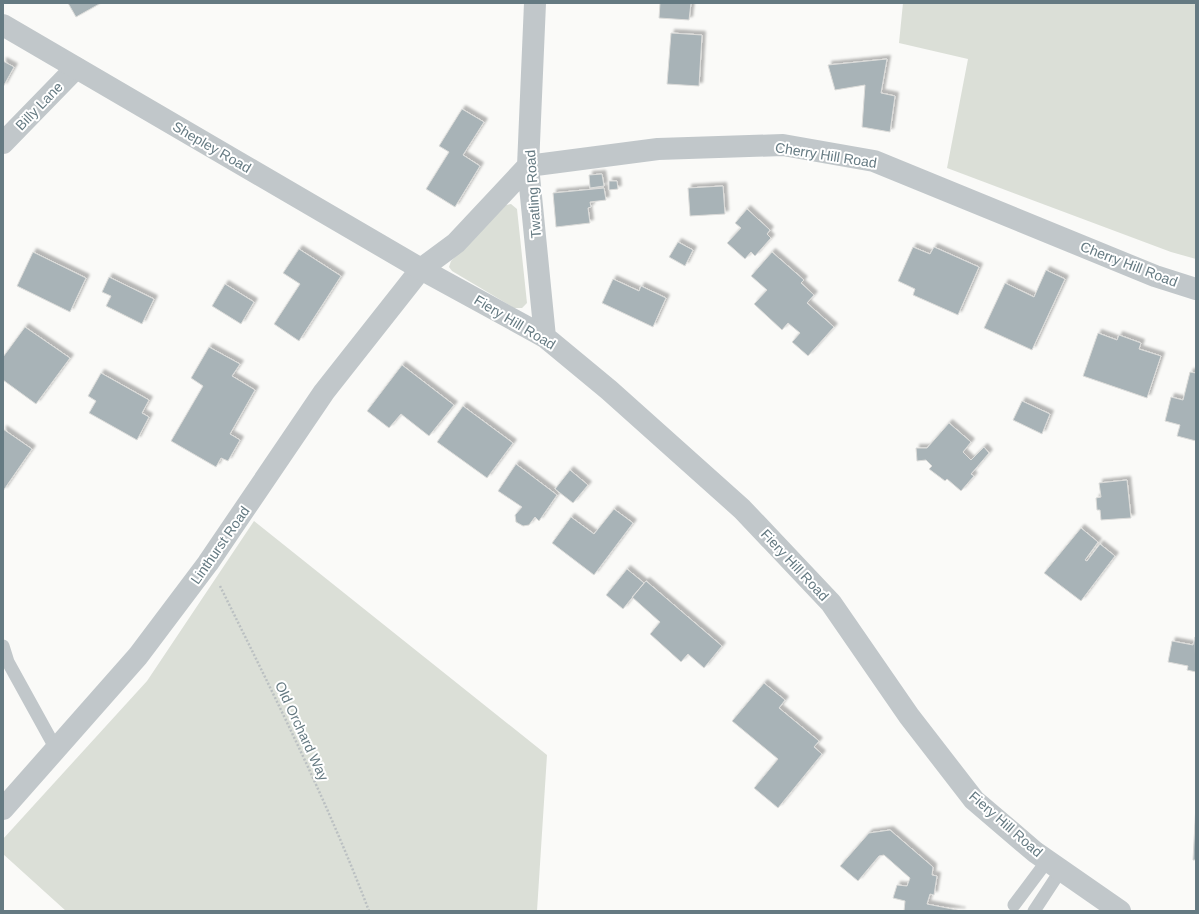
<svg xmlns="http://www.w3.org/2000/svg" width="1199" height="914" viewBox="0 0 1199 914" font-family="Helvetica,sans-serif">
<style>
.green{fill:#dbdfd7}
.building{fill:#a8b3b7;stroke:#dcdcda;filter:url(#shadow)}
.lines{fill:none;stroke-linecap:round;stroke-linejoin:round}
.path{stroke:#bbc0c2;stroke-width:2.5;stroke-dasharray:2 2;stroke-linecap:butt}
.service{stroke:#c1c7ca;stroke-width:13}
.minor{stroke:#c1c7ca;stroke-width:22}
.tertiary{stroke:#c1c7ca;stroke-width:22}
.labels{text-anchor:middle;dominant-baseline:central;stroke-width:4;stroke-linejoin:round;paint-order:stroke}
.street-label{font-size:14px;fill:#657a82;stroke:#fff}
</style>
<defs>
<filter id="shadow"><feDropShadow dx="3.5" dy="-3.5" stdDeviation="1" flood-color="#0004"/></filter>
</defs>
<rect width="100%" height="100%" fill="#fafaf8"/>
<path class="green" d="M903,3H1196V259L1171,252L947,168L968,59L899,43Z
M511,204L517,209L527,303L522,308H514L452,271L449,267L451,261L506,205Z
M254,521L547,755L537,911H66L3,854V839L147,681Z"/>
<path class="building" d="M68,3H101L76,17Z
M660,3H691L689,20L659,18Z
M671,33L702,35L699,86L667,84Z
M887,59L881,93L895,96L890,132L862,127L865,85L835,90L828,65Z
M3,61L14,67L3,87Z
M462,109L484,122L463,155L480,166L455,207L426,189L449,152L439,146Z
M602,174L604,186L590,188L589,175Z
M609,181H617L618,189L609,190Z
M723,186L725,214L690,216L688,188Z
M604,188L606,200L590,202L591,207L588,208L590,223L556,227L553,193Z
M747,209L770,230L767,234L771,238L755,256L751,252L745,259L727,243L741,228L735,223Z
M678,242L693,250L685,266L669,257Z
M913,247L930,254L934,247L979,267L958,315L913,295L915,289L898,281Z
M299,249L341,276L299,341L274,324L300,284L283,273Z
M33,252L86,278L70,312L17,286Z
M772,252L804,280L801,283L814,295L807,303L834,327L808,356L792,342L800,333L788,323L782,330L754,304L767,290L751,276Z
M1046,270L1065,279L1032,350L984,328L1005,283L1034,297Z
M109,277L154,299L142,324L106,306L111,296L102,292Z
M613,279L639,291L641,286L666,298L653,327L602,303Z
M225,284L254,302L241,324L212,306Z
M25,327L70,358L36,404L3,380V357Z
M1098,333L1117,340L1119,335L1141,343L1139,349L1161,356L1147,398L1083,376Z
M209,347L240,364L232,376L255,390L230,434L240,440L228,461L221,458L216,467L171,441L203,386L191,378Z
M402,365L454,405L429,436L401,414L389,428L367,411Z
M1190,372L1196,373V441L1177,436L1180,425L1165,421L1171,397L1183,400Z
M101,373L149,400L142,413L149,417L137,440L89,413L96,401L88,396Z
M1022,401L1050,414L1042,434L1013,420Z
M463,406L513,443L487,478L437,442Z
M949,423L971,442L963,452L971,460L984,447L989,453L971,474L974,476L961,491L947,479L945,481L929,469L932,466L926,460L917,461L916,448H927Z
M3,429L32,449L3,491Z
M516,464L557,495L539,521L535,517L529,525L523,526L516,522L515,515L522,507L498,491Z
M570,470L588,485L573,503L555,489Z
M1127,480L1131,518L1101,520L1100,510H1097L1096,498L1101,497L1099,483Z
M614,509L633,523L594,575L552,543L571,517L594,534Z
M1081,528L1098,542L1085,560L1087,561L1100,544L1115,556L1081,601L1044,573Z
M627,569L644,583L623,609L606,595Z
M646,581L722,646L704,668L688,654L681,662L650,634L660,622L632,597Z
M1195,637L1196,672L1187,670L1188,666L1168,662L1172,641L1193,645Z
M764,683L785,700L779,708L819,741L814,747L822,754L778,808L754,788L778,759L732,721Z
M1196,803V860H1193Z
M890,830L933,867L932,875L937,876L934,895L930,894L927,904L962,911H904L905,901L893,898L897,885L907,886L910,878L884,855L879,856L858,881L840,866L869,833Z"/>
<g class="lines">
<path class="path" d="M220,586C273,693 327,800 369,911"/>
<path class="service" d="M3,646L8,662L56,749
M1014,905L1047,861
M1034,911L1061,870"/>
<path class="minor" d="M3,143L76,68
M528,166L658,149L783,145L874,161L1155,276L1196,289
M3,809L138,656L208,563L324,392L421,269"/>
<path class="tertiary" d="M535,3L528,166L545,337
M3,25L421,269L545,337L609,390L742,509L831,603L909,716L974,800L1035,852L1120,911
M421,269L456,243L528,166"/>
</g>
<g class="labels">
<g class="street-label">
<text transform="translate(39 106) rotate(-46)">Billy Lane</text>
<text transform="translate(212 147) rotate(30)">Shepley Road</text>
<text transform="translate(826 155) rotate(9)">Cherry Hill Road</text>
<text transform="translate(533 194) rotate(-94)">Twatling Road</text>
<text transform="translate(1129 264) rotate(21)">Cherry Hill Road</text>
<text transform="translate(515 322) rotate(31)">Fiery Hill Road</text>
<text transform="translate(220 545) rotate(-55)">Linthurst Road</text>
<text transform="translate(795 565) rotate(47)">Fiery Hill Road</text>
<text transform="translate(302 731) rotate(65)">Old Orchard Way</text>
<text transform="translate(1006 824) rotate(41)">Fiery Hill Road</text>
</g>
</g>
<rect width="1199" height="914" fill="none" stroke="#657a82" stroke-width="8"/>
</svg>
